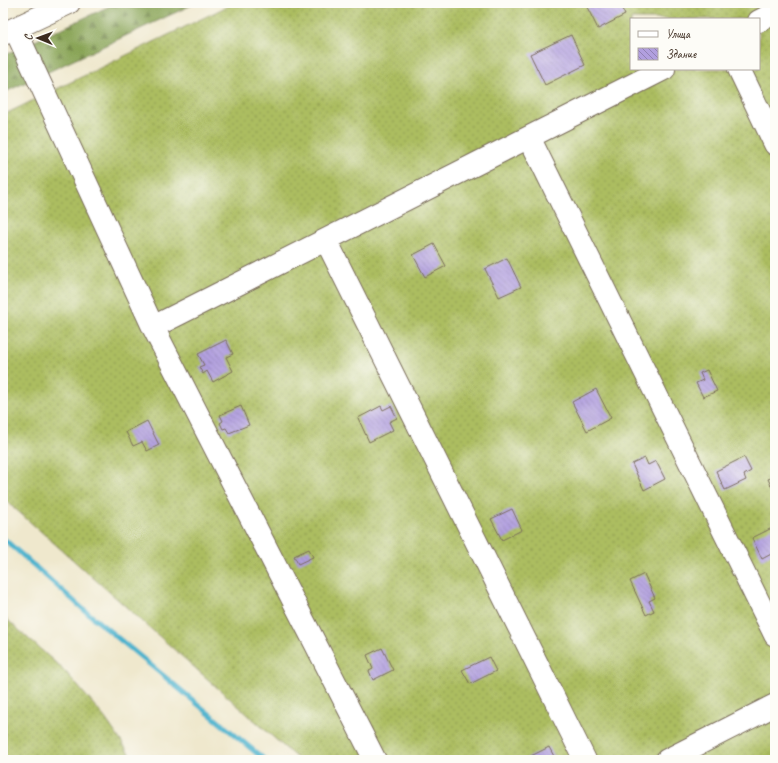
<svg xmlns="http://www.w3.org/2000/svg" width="778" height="763" viewBox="0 0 778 763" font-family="Caveat,sans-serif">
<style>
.grass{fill:url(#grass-dots);stroke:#747440;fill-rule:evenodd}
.forest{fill:url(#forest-firs);stroke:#62673a}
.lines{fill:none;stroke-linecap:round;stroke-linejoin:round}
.stream{stroke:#4eb3cd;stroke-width:5}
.building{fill:url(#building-back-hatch)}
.minor-casing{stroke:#7a6c5b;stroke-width:24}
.minor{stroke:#fff;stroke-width:22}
</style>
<defs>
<pattern id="grass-dots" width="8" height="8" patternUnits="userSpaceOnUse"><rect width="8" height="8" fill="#acbd61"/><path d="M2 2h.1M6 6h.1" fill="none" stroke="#8d9a4f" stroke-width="1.8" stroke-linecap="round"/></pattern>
<pattern id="forest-firs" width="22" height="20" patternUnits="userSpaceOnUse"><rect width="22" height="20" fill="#89a457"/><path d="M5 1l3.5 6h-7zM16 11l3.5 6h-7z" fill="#718647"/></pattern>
<pattern id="building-back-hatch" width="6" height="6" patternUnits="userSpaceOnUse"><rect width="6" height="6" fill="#b19fdf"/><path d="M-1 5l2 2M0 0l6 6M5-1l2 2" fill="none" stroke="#9182b4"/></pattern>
</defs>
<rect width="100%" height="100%" fill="#fdfcf7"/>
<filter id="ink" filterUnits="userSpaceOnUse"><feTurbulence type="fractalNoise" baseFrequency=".025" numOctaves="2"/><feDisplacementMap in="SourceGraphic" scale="8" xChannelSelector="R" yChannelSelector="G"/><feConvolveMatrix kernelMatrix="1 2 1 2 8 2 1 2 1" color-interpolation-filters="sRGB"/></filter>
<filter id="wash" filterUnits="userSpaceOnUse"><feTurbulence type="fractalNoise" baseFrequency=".012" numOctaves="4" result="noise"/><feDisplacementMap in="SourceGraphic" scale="16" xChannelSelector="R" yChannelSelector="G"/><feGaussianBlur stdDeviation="0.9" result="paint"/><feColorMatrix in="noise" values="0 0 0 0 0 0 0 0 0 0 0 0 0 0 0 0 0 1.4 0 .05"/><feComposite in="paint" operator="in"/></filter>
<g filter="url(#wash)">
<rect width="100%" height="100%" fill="#efe8cd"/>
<path class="grass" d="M234,3H775V760H299L3,498V115ZM631,19H759V69H631Z
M3,616L65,671L105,718L134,760H3Z"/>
<path class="forest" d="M116,3H196L3,93V56Z"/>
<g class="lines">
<path class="stream" d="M3,538L83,609L265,760"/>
</g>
<g id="blocks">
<path class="building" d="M585,3H619L625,15L598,29Z
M571,35L585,65L545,85L530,54Z
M434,244L446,266L425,277L413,255Z
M507,258L521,287L499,297L485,269Z
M226,340L233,354L226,357L233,371L213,382L207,371L203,374L199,367L204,365L198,354Z
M707,370L717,391L703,397L696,383L703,380L700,373Z
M596,389L611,418L587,431L572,402Z
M241,406L249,425L229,433L226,428L223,429L220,423L223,421L220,415Z
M381,406L383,410L391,406L397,418L389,422L393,430L369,442L358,418Z
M147,421L159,445L147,451L142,442L133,446L126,432Z
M744,457L751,471L744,475L746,480L725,490L716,471Z
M645,458L648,465L656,461L665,479L644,490L632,464Z
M775,476V494L768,479Z
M512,509L522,530L502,540L491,519Z
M772,528L775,532V552L762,559L752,538Z
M309,549L313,557L298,564L294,556Z
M644,574L655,598L649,601L654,611L646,615L630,581Z
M382,648L393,670L373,680L369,671L373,669L367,655Z
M489,657L496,671L470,684L462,670Z
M549,747L556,760H523Z"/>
</g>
</g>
<g filter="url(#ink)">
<use href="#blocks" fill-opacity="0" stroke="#7a6c5b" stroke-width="1"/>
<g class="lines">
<g class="minor-casing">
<path id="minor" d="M759,21L775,13
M15,29L153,327L664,69
M3,34L69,3
M739,69L775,144
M529,137L775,635
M326,240L585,760
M153,327L375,760
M667,760L775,705"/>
</g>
<use href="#minor" class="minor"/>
</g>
</g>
<rect width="778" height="763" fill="none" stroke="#fdfcf7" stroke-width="16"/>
<rect x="630" y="18" width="130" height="52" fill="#fdfcf7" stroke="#afa8a0"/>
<rect x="638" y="31" width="20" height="6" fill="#ffffff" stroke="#afa8a0"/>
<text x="666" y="38" font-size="12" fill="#3b2a1e">Улица</text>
<rect x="638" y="48" width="20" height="12" fill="url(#building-back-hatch)" stroke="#afa8a0"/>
<text x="666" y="58" font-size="12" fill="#3b2a1e">Здание</text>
<g transform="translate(38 38) rotate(271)" stroke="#fdfcf7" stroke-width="3" paint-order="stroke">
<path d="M0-3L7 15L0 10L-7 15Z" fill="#3b2a1e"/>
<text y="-6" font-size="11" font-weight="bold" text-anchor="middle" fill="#3b2a1e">С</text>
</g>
</svg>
